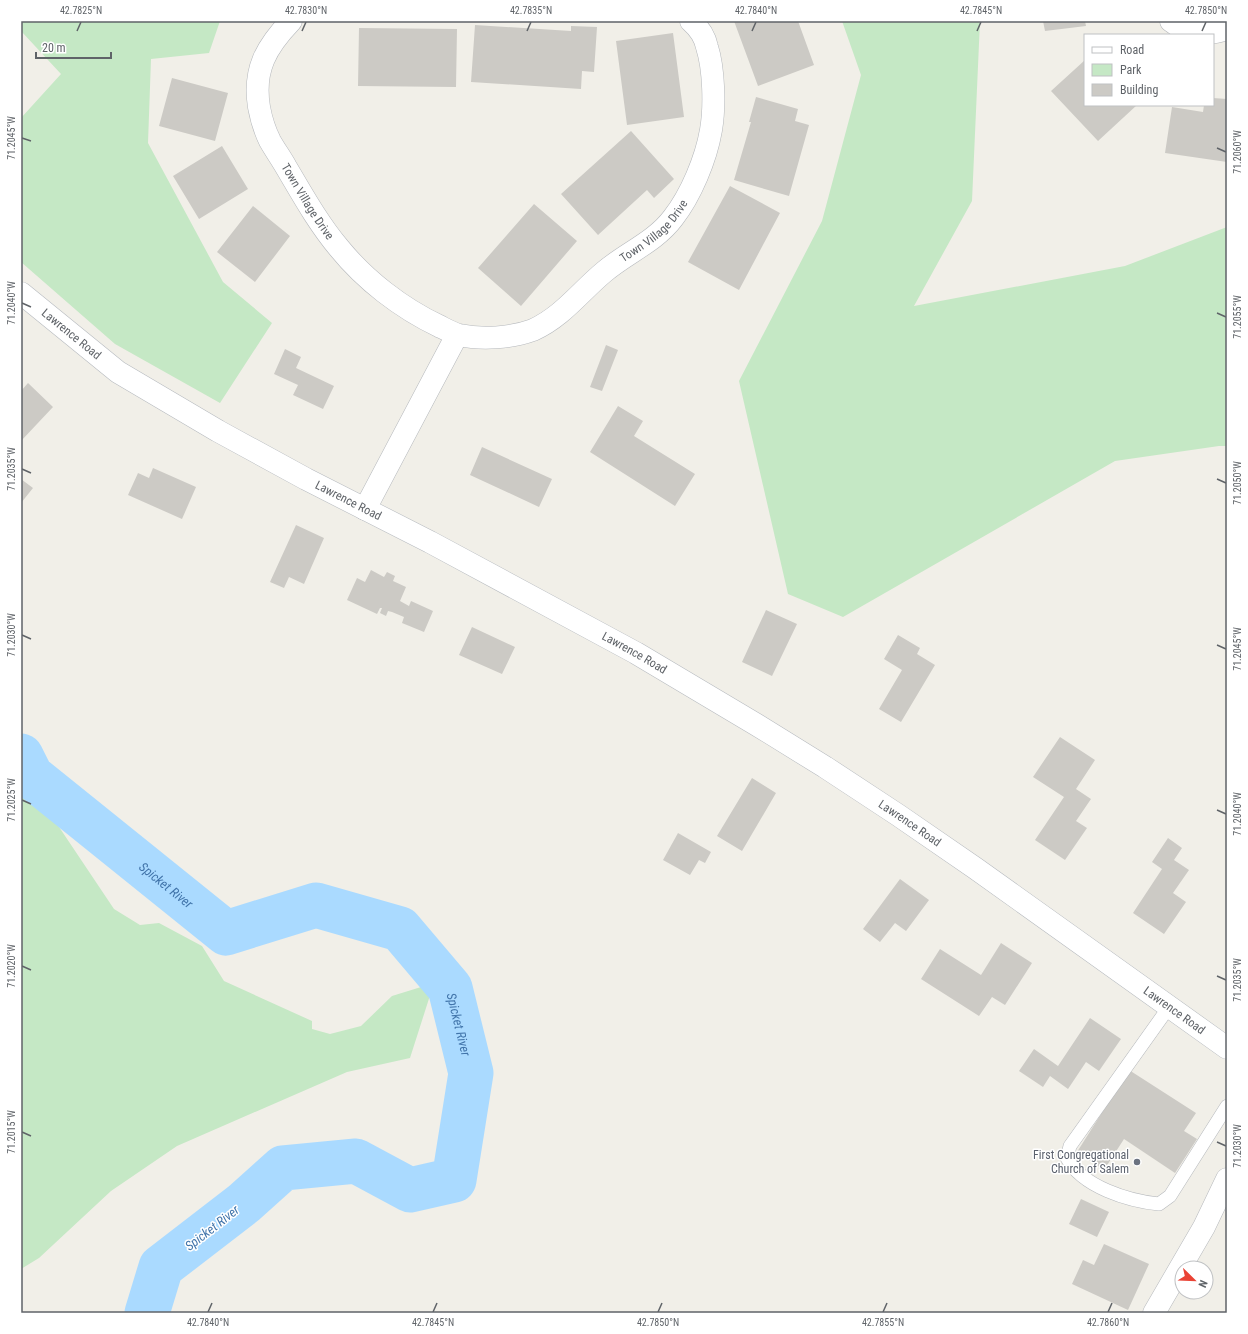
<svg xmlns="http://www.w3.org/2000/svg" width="1248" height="1334" viewBox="0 0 1248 1334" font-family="'Roboto Condensed',sans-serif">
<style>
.green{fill:#c5e8c5}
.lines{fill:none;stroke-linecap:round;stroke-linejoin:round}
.river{stroke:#aadaff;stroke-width:45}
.building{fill:#cccac5}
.lane-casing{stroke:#b5b8bc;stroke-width:14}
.street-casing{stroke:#b5b8bc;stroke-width:23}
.secondary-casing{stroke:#b6babf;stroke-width:23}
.lane{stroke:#fff;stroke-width:13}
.street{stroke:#fff;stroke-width:22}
.secondary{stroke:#fff;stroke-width:22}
.ticks{fill:none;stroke:#5f6368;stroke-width:1.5}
.worship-dot{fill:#6b7280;stroke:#fff;stroke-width:1.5}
.labels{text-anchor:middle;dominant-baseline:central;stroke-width:3;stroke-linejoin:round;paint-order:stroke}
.street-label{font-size:12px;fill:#5f6368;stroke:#fff}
.worship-label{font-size:12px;fill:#5b616d;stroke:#fff;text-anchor:end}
.water-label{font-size:13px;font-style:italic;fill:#4174aa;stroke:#fff}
.neatline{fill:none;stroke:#5f6368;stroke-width:1.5}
.ticks-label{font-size:10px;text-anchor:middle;fill:#5f6368}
</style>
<rect width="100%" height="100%" fill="#f1efe8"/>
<path class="green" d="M21,21H220L209,53L151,59L148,143L223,282L272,323L220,403L115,344L21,262V118L61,74L21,31Z
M842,21H980L972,201L914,306L1125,266L1227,227V446H1219L1115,461L843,617L788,594L739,381L822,221L861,75Z
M21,792L49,812L114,909L140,925L159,923L202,946L224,981L312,1021V1029L330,1034L361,1026L392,996L434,983L410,1058L347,1072L177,1146L111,1191L39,1258L21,1269Z"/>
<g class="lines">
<path class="river" id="s1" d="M21,756L31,776L226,933L316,905L400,929L450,988L471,1073L454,1180L410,1190L356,1161L283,1168L244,1203L161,1267L147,1313"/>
</g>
<path class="building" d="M734,21H798L814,65L758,86Z
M1043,21H1085L1086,26L1045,31Z
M475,25L571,31V26L597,27L594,72L582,71L581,89L471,82Z
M359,28L457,29L456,87L358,86Z
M673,33L684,117L627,125L616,41Z
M1085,60V105H1137L1098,141L1051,91Z
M172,78L228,93L215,141L159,126Z
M756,97L798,109L795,121L809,125L789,196L734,180L751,122H749Z
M1213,98L1227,99V162L1165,153L1172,107L1203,112L1204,105H1213Z
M631,131L674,179L654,198L647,190L598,235L561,194Z
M222,146L248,189L199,219L173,176Z
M730,186L780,213L739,290L688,262Z
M534,204L577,241L521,306L478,268Z
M253,206L290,236L255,282L217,252Z
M606,345L618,350L602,391L590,387Z
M285,349L301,357L296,368L334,386L323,409L293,395L298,385L274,374Z
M28,383L53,407L21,441V391Z
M618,406L643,421L634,436L695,474L675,506L590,452Z
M482,447L552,479L539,507L470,475Z
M153,468L196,487L182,519L128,495L138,473L149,478Z
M21,479L33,488L21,503Z
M296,525L324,538L304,584L289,577L284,588L270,582Z
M371,570L384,577L387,572L395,576L393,581L406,587L400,601L409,606L411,601L433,611L424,632L402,623L404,617L392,612L388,611L386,616L380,613L382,608H380L377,614L347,600L357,578L365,582Z
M766,610L797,624L772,676L742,662Z
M472,627L515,647L502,674L459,655Z
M898,635L920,648L917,654L935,665L901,722L879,709L902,670L884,659Z
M1060,737L1095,760L1076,789L1091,799L1076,821L1087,828L1065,860L1035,840L1064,797L1033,777Z
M752,778L776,793L742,851L717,836Z
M678,833L711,852L705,863L699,860L690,875L663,860Z
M1168,838L1182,848L1174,860L1189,870L1173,893L1186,902L1164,934L1133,913L1162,869L1152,862Z
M900,879L929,900L906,931L895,923L880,942L863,929Z
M1001,943L1032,963L1005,1005L992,997L979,1016L921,979L940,949L981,975Z
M1090,1018L1121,1039L1099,1071L1086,1062L1068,1089L1050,1076L1043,1087L1019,1071L1034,1049L1058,1066Z
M1129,1070L1196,1113L1184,1131L1197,1139L1175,1173L1124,1139L1104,1170L1077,1152Z
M1081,1199L1109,1212L1097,1237L1069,1224Z
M1104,1244L1149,1264L1128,1310L1072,1284L1083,1260L1094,1265Z"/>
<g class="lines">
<g class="lane-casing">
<path id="lane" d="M1169,1007L1070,1146L1067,1158C1082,1187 1129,1201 1159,1204L1170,1196L1227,1106"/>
</g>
<g class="street-casing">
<g id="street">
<path id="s2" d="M291,21C266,47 253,70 259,107C261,118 265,131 270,141C275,150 281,158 286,167C302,194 318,223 339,248C365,280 401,308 439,326C445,329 452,333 459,335C482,340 511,338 533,330C562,317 580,292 604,272C626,253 655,242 673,218C691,195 706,159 711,130C715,107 714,69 707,47C705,37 699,28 691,21"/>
<path d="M1171,21C1187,34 1208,36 1227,29"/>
<path d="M365,509L457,335"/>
<path d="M1154,1313L1204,1227L1227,1179"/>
</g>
</g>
<g class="secondary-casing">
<g id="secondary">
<path id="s3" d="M21,293L118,372L218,431L306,479L430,542L636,653L757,725L825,767L898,815L975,868L1227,1048"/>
</g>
</g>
<use href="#lane" class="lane"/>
<use href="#street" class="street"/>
<use href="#secondary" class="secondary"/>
</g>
<path class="ticks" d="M77,31L81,22M302,31L306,22M527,31L531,22M752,31L756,22M977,31L981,22M1202,31L1206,22M22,138L31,141M1217,148L1226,152M22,303L31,307M1217,313L1226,317M22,469L31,473M1217,479L1226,483M22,635L31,639M1217,645L1226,649M22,800L31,804M1217,810L1226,814M22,966L31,970M1217,976L1226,980M22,1132L31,1136M1217,1142L1226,1146M208,1312L212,1303M433,1312L437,1303M658,1312L662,1303M883,1312L887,1303M1108,1312L1112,1303"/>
<circle class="worship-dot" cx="1137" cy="1162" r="4"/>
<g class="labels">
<g class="street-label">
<text stroke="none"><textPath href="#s2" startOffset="203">Town Village Drive</textPath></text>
<text stroke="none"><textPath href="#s2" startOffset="641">Town Village Drive</textPath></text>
<text stroke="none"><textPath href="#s3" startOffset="65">Lawrence Road</textPath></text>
<text stroke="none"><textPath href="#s3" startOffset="389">Lawrence Road</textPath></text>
<text stroke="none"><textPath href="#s3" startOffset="713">Lawrence Road</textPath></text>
<text stroke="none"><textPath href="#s3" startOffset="1037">Lawrence Road</textPath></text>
<text stroke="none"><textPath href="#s3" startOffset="1361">Lawrence Road</textPath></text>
</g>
<g class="worship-label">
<text x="1129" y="1155">First Congregational<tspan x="1129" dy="14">Church of Salem</tspan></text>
</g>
<g class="water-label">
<text stroke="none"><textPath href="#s1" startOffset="196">Spicket River</textPath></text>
<text stroke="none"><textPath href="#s1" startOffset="569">Spicket River</textPath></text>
<text transform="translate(212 1228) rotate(-38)">Spicket River</text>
</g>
</g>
<rect width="1248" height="1334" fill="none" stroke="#ffffff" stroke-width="44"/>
<rect x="1084" y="34" width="130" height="72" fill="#ffffff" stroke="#bfc1c3"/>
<rect x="1092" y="47" width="20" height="6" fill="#ffffff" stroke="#bfc1c3"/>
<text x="1120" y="54" font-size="12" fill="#5f6368">Road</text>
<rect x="1092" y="64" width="20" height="12" fill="#c5e8c5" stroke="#bfc1c3"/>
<text x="1120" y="74" font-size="12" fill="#5f6368">Park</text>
<rect x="1092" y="84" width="20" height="12" fill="#cccac5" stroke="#bfc1c3"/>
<text x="1120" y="94" font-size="12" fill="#5f6368">Building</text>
<g transform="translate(1194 1280) rotate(113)"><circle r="19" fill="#ffffff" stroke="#bfc1c3"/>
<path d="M0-3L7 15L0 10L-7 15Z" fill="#ea4335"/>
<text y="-6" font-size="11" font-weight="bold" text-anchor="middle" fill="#5f6368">N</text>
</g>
<path d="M36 52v6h75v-6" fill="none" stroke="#5f6368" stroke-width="2"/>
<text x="42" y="52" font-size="12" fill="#5f6368" stroke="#ffffff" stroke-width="3" paint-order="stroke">20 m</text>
<rect x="22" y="22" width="1204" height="1290" class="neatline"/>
<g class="ticks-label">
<text x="81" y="14">42.7825°N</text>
<text x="306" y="14">42.7830°N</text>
<text x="531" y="14">42.7835°N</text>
<text x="756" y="14">42.7840°N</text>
<text x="981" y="14">42.7845°N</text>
<text x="1206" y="14">42.7850°N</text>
<text transform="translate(11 138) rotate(-90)" y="4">71.2045°W</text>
<text transform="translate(1237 152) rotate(-90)" y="4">71.2060°W</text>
<text transform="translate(11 303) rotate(-90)" y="4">71.2040°W</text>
<text transform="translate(1237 317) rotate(-90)" y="4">71.2055°W</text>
<text transform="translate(11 469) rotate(-90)" y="4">71.2035°W</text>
<text transform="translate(1237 483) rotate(-90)" y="4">71.2050°W</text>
<text transform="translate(11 635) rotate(-90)" y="4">71.2030°W</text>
<text transform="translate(1237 649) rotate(-90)" y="4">71.2045°W</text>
<text transform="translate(11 800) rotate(-90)" y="4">71.2025°W</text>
<text transform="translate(1237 814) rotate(-90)" y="4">71.2040°W</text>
<text transform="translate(11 966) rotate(-90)" y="4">71.2020°W</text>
<text transform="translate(1237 980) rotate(-90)" y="4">71.2035°W</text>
<text transform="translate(11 1132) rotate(-90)" y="4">71.2015°W</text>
<text transform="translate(1237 1146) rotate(-90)" y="4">71.2030°W</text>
<text x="208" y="1326">42.7840°N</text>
<text x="433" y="1326">42.7845°N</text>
<text x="658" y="1326">42.7850°N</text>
<text x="883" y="1326">42.7855°N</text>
<text x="1108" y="1326">42.7860°N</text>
</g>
</svg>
